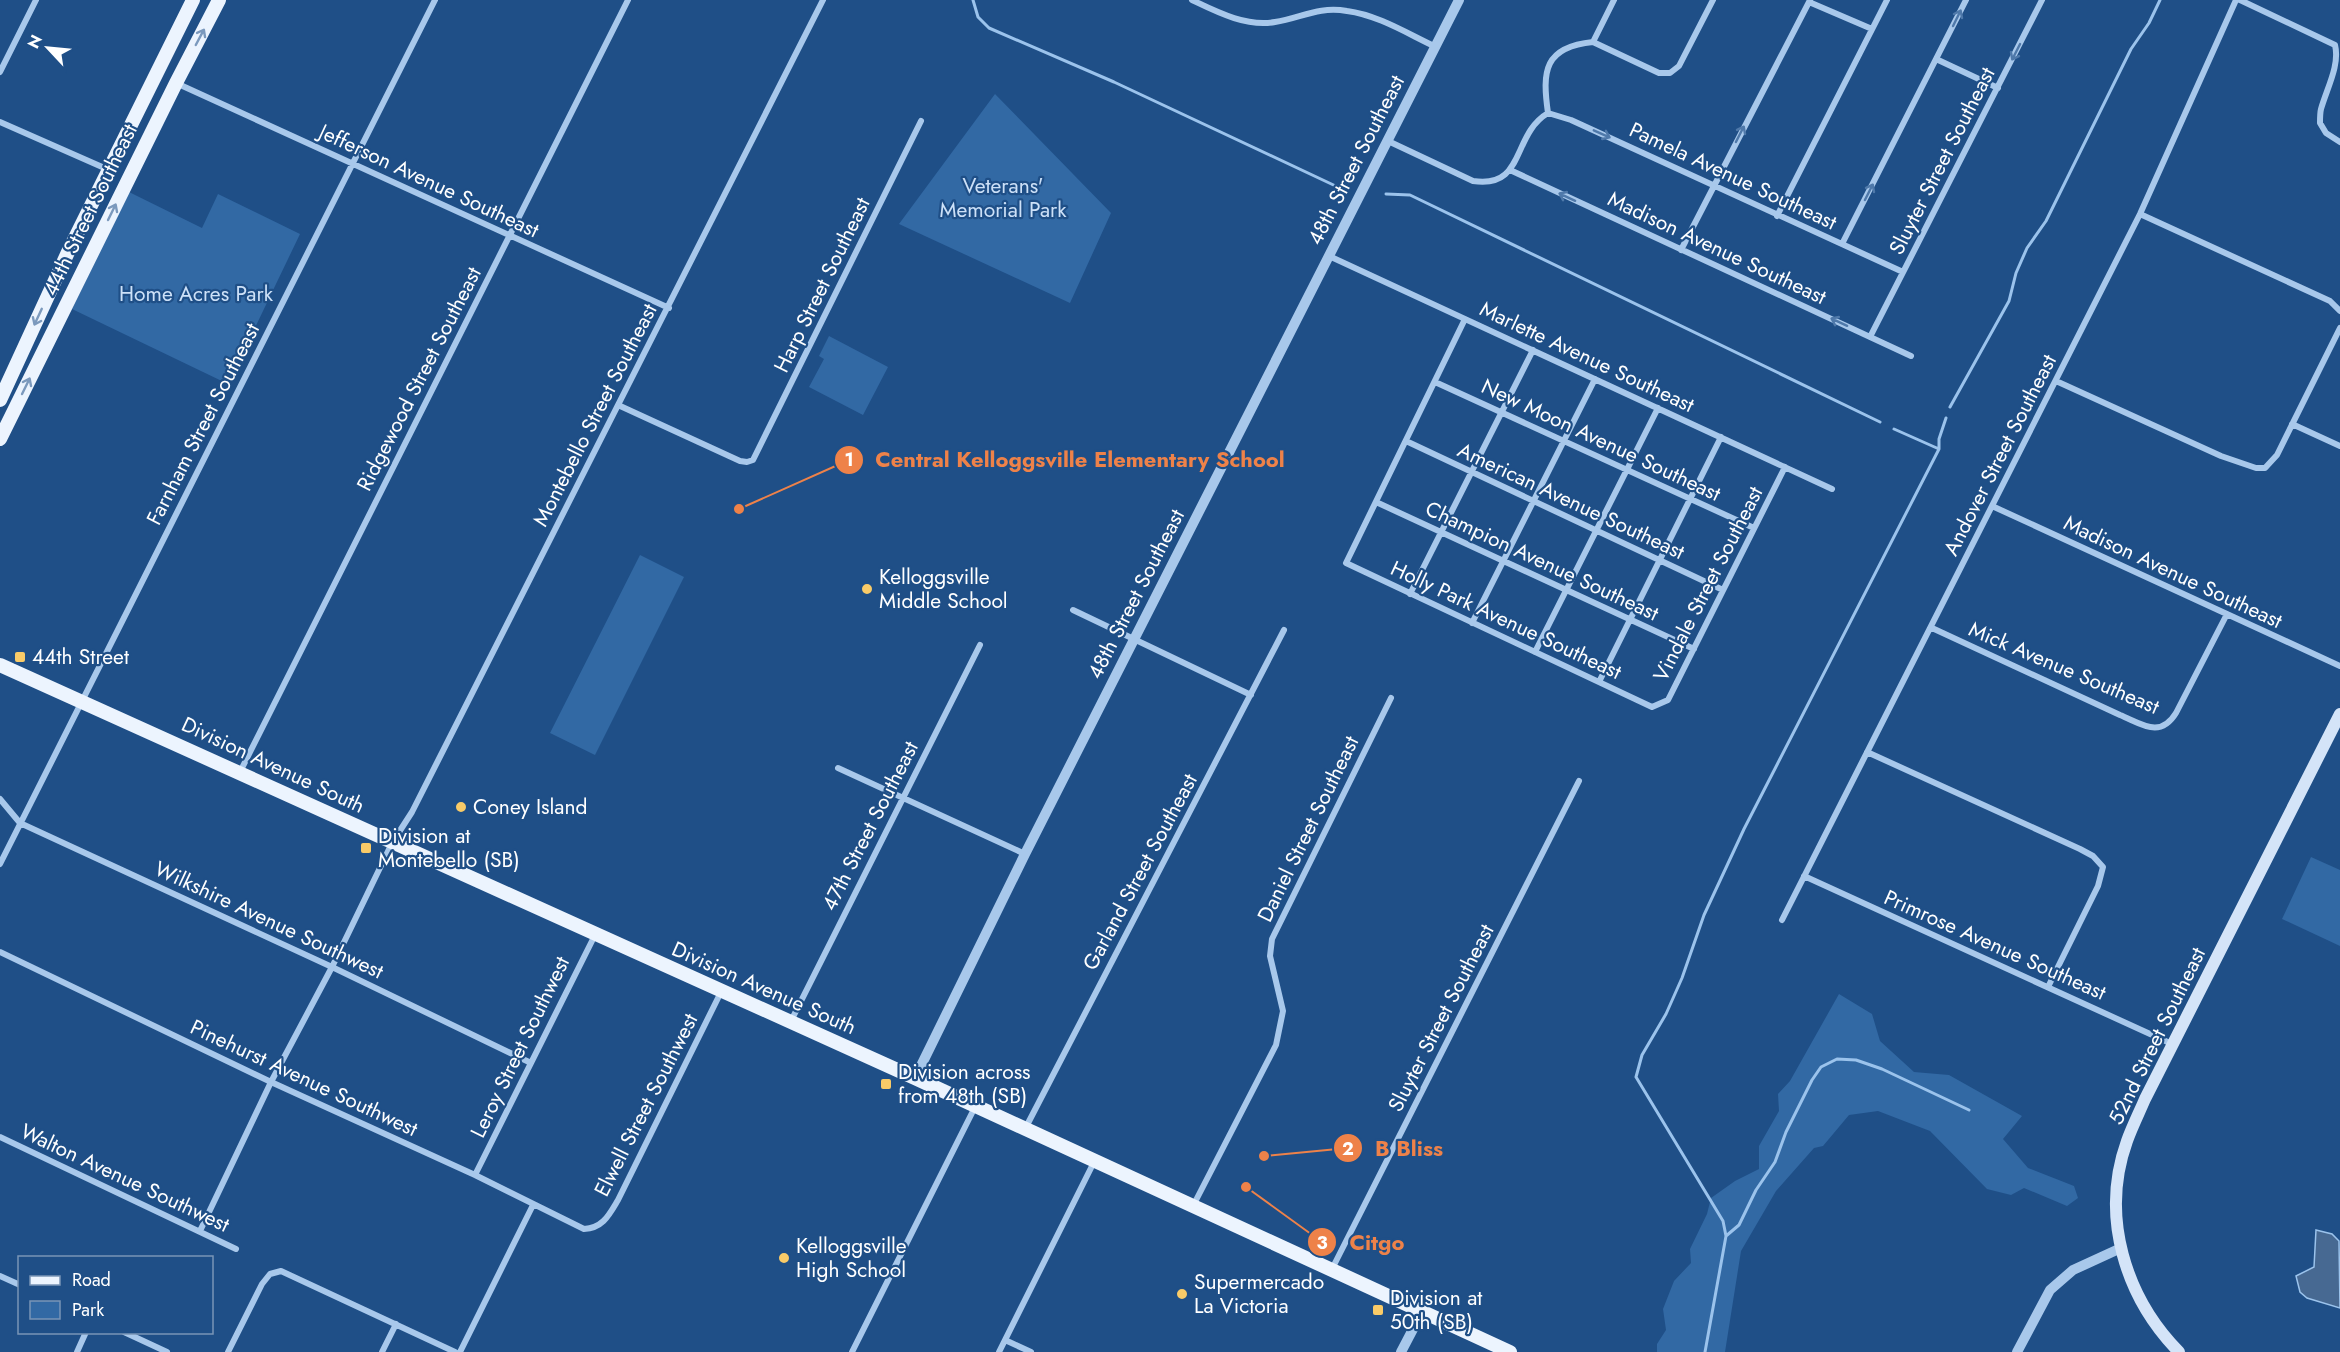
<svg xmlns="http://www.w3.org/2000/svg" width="2340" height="1352" viewBox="0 0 2340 1352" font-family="Jost,sans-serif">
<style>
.green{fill:#3269a4}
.water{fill:#476992;stroke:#9bc3ec;stroke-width:1.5}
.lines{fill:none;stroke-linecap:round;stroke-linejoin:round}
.stream{stroke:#9bc3ec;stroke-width:3}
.minor{stroke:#a8c8eb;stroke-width:6}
.tertiary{stroke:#a8c8eb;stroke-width:10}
.secondary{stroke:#d4e4f8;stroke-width:12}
.primary{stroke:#ecf4fe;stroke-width:14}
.oneway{stroke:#4f79aa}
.oneway2{stroke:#7b99bd}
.poi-dot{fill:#f9cb68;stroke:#1f4f87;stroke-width:2}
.labels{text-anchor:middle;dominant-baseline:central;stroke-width:4.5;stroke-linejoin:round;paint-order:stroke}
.street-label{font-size:21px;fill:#fff;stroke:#1f4f87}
.park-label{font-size:21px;fill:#cde1f8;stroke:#1f4f87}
.poi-label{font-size:21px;fill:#fff;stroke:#1f4f87;text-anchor:start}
.leader{fill:none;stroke:#ee8249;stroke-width:2}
.callout-dot{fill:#ee8249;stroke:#1f4f87;stroke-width:2}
.mark-label{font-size:18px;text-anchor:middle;font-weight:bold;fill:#fff}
.callout-label{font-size:22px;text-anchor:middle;font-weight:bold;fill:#ee8249;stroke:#1f4f87;stroke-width:4.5;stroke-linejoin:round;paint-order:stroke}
</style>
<rect width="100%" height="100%" fill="#1f4f87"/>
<path class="green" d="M995,94L1111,213L1070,303L899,224Z
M129,192L202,228L218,194L300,234L228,384L72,309Z
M829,336L888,367L863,415L809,387L824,359L819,356Z
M640,555L684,577L595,755L550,733Z
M2311,857L2340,870V946L2282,919Z
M1839,994L1872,1014L1880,1041L1914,1072L1949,1075L2022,1116L2003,1139L2028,1168L2074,1186L2078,1198L2067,1206L2024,1188L2011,1195L1987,1189L1930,1131L1878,1111L1849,1115L1823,1146L1814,1148L1776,1191L1741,1251L1725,1352H1657V1344L1666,1330L1663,1309L1674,1281L1691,1263L1690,1249L1707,1214L1711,1198L1735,1181L1759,1169V1146L1779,1111L1778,1094L1790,1081Z"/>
<path class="water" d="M2316,1230L2332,1234L2339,1241L2340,1308L2307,1298L2300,1292L2296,1276L2314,1267Z"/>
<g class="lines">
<path class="stream" d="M973,0L978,17L989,28L1114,82L1342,189
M1386,194L1410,195L1880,422
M1950,407L2009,301L2016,273L2027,248L2046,221L2131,49L2149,23L2160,0
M1894,429L1939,449
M1726,1236L1739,1225L1756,1190L1775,1162L1786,1132L1812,1080L1821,1067L1837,1059L1856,1060L1882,1069L1969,1110
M1705,1352L1726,1236L1723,1221L1636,1077L1642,1055L1666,1014L1682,978L1704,915L1744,829L1939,449V439L1946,418"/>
<path class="minor" d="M1192,0C1217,12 1246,27 1275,22C1301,18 1318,6 1347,11C1378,15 1408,34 1436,47
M2240,0L2335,45C2340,65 2327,88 2321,109C2320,113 2320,119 2320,123L2326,133L2340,142
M1809,2L1872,29
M1593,42L1659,73H1670L1679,66L1713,0
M1936,59L1998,88
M0,72L36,0
M176,83L669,308
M1548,113L1571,120L1903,272
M0,122L109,170
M1388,141L1473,181C1526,189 1511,135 1548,113C1542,71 1544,47 1593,42L1614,0
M1510,170L1911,356
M2140,214L2330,301L2340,311
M1777,216L1887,0
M1842,244L1966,0
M1681,250L1810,0
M1329,256L1832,489
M1465,319L1346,563L1652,707L1668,700L1785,467
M1870,337L2042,0
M2056,381L2221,456L2256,468H2265L2277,455L2340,328
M1435,382L1754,528
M618,405L740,461L747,462L753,460L921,121
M2292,424L2340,446
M1406,441L1723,590
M1376,502L1694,649
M1992,506L2340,666
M1410,594L1533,350
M1073,610L1251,695
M1472,623L1595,379
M1932,628L2120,715C2142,724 2160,739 2176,713L2227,614
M1535,652L1658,408
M1599,682L1721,437
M1867,752L2080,849L2093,856L2103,867L2098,886L2048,987
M838,768L1025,854
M240,772L628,0
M0,799L20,823L332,967L531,1063
M0,864L435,0
M1804,876L2172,1044
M1782,920L2140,214L2236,0
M0,952L271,1082L475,1175L584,1229C603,1228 609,1215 618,1200L721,992
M790,1023L980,645
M1025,1129L1284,630
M0,1137L236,1249
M475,1175L595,935
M1193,1206L1276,1045L1283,1011L1270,956L1272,939L1391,698
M200,1231L271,1082L332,967L392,843L412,812L823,0
M1332,1269L1579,781
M0,1276L20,1285
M124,1332L167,1352
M1005,1340L1031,1352
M77,1352L86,1332
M228,1352L262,1284L270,1274L281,1271L455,1352
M382,1352L396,1324
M460,1352L533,1205
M852,1352L975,1107
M999,1352L1094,1162"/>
<path class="tertiary" d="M915,1078L1025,854L1459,0
M1401,1352L1422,1312
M2017,1352L2050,1290L2073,1270L2121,1248"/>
<path class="secondary" d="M2179,1352C2125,1297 2100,1216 2127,1141C2132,1127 2139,1113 2145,1099L2340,714"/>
<path class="primary" d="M0,400L69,250L193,0
M0,439L176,83L219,0
M0,665L915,1078L1510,1352"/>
</g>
<defs><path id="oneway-shaft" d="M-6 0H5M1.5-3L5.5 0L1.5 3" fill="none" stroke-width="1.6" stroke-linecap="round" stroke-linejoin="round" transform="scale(1.5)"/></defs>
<g class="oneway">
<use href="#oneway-shaft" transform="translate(1957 18) rotate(-64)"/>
<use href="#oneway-shaft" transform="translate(2016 52) rotate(117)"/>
<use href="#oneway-shaft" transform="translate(1602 134) rotate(24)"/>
<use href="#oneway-shaft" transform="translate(1740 134) rotate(-63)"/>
<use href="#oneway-shaft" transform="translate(1869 192) rotate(-63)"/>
<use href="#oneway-shaft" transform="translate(1567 197) rotate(-155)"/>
<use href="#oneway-shaft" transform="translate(1839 322) rotate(-155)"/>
</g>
<g class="oneway2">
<use href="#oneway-shaft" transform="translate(200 37) rotate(-62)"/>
<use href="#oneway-shaft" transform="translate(112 212) rotate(-64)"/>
<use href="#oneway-shaft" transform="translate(38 317) rotate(115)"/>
<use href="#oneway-shaft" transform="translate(26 386) rotate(-64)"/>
</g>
<g class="poi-dot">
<circle cx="867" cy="589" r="6"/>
<rect x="14" y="651" width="12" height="12" rx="3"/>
<circle cx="461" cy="807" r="6"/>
<rect x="360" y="842" width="12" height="12" rx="3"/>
<rect x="880" y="1078" width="12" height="12" rx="3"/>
<circle cx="784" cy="1258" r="6"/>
<circle cx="1182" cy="1294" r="6"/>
<rect x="1372" y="1304" width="12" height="12" rx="3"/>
</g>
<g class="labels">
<g class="street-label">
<text transform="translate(1356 160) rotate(-63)">48th Street Southeast</text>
<text transform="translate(1942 161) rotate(-63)">Sluyter Street Southeast</text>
<text transform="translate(1733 176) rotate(25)">Pamela Avenue Southeast</text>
<text transform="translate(429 181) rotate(25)">Jefferson Avenue Southeast</text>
<text transform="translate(90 210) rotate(-64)">44th Street Southeast</text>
<text transform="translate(1717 248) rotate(25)">Madison Avenue Southeast</text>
<text transform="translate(822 285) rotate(-64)">Harp Street Southeast</text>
<text transform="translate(1587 357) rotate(25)">Marlette Avenue Southeast</text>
<text transform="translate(419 379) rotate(-63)">Ridgewood Street Southeast</text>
<text transform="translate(595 415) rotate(-63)">Montebello Street Southeast</text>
<text transform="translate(203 424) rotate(-63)">Farnham Street Southeast</text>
<text transform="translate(1601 440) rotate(25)">New Moon Avenue Southeast</text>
<text transform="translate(2000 455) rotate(-63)">Andover Street Southeast</text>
<text transform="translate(1571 501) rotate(25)">American Avenue Southeast</text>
<text transform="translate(1542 561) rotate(25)">Champion Avenue Southeast</text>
<text transform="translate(2173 572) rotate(25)">Madison Avenue Southeast</text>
<text transform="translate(1708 584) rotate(-63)">Vindale Street Southeast</text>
<text transform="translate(1136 594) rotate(-63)">48th Street Southeast</text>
<text transform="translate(1506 620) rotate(25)">Holly Park Avenue Southeast</text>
<text transform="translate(2064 668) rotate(23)">Mick Avenue Southeast</text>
<text transform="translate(273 765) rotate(25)">Division Avenue South</text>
<text transform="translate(870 826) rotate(-63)">47th Street Southeast</text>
<text transform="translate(1308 829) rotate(-64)">Daniel Street Southeast</text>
<text transform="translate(1140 872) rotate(-62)">Garland Street Southeast</text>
<text transform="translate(269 920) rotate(25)">Wilkshire Avenue Southwest</text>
<text transform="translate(1995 945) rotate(24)">Primrose Avenue Southeast</text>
<text transform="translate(764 988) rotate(24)">Division Avenue South</text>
<text transform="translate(1441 1018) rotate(-63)">Sluyter Street Southeast</text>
<text transform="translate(2157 1036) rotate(-64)">52nd Street Southeast</text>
<text transform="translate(520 1047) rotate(-64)">Leroy Street Southwest</text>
<text transform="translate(304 1078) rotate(25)">Pinehurst Avenue Southwest</text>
<text transform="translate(646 1105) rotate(-63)">Elwell Street Southwest</text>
<text transform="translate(125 1178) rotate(25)">Walton Avenue Southwest</text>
</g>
<g class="park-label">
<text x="1003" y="186">Veterans'<tspan x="1003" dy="24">Memorial Park</tspan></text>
<text x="196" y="294">Home Acres Park</text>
</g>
<g class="poi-label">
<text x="879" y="577">Kelloggsville<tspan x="879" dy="24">Middle School</tspan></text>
<text x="32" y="657">44th Street</text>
<text x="473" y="807">Coney Island</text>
<text x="378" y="836">Division at<tspan x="378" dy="24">Montebello (SB)</tspan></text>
<text x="898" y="1072">Division across<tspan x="898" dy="24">from 48th (SB)</tspan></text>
<text x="796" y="1246">Kelloggsville<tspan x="796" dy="24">High School</tspan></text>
<text x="1194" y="1282">Supermercado<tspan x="1194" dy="24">La Victoria</tspan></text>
<text x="1390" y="1298">Division at<tspan x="1390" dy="24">50th (SB)</tspan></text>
</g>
</g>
<path class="leader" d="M739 509L849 460M1264 1156L1348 1148M1246 1187L1322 1242"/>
<g class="callout-dot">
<circle cx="739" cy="509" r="6"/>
<circle cx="1264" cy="1156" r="6"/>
<circle cx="1246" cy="1187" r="6"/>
<circle cx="849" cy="460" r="15"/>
<circle cx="1348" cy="1148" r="15"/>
<circle cx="1322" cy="1242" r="15"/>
</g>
<g class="mark-label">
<text x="849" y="466">1</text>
<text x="1348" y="1155">2</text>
<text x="1322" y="1249">3</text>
</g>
<g class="callout-label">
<text x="1080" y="467">Central Kelloggsville Elementary School</text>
<text x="1409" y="1156">B Bliss</text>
<text x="1377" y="1250">Citgo</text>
</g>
<rect x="18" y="1256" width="195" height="78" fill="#1f4f87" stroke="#7995b7" stroke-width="1.5"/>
<rect x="30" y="1276" width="30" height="9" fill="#ecf4fe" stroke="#7995b7" stroke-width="1.5"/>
<text x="72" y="1286" font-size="18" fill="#ffffff">Road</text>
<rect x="30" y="1301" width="30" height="18" fill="#3269a4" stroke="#7995b7" stroke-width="1.5"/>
<text x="72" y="1316" font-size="18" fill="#ffffff">Park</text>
<g transform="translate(48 48) rotate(296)" stroke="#1f4f87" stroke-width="4.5" paint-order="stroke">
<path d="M0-4.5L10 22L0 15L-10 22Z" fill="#ffffff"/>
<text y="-9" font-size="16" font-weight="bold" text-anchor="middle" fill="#ffffff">N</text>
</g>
</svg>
